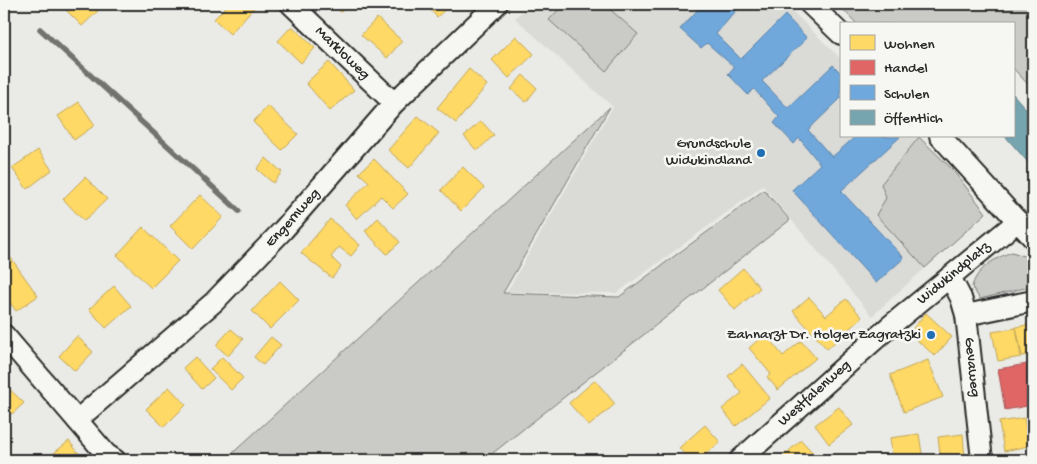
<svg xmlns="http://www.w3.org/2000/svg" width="1037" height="464" viewBox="0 0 1037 464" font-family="'Gochi Hand',sans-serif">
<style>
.built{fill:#dadad6}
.green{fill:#cacac7;stroke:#7a7a79}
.homes{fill:#ffd966;stroke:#bfa554}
.shops{fill:#e06666;stroke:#aa5454}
.schools{fill:#6fa8dc;stroke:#5b82a7}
.public{fill:#76a5af;stroke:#608087}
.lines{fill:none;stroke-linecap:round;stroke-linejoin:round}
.stream{stroke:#727270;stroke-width:5.5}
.minor-casing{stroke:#2b2b2b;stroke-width:24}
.minor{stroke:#f6f6f2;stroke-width:20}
.poi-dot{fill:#1f6fb2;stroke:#f6f6f2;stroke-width:2}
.labels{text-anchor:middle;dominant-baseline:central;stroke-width:5;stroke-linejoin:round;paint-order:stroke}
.street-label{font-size:15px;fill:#2b2b2b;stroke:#f6f6f2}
.poi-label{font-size:15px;fill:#2b2b2b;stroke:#f6f6f2;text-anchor:end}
</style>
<rect width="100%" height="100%" fill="#eaeae6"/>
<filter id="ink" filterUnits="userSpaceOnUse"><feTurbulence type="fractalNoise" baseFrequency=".02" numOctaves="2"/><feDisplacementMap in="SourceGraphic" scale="10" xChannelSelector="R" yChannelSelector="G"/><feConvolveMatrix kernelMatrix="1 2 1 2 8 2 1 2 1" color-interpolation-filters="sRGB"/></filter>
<g filter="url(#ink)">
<path class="built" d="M530,4H785L841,59V136H918L952,169L986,213L872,316L763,186L617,293L507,292L613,107L515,18Z"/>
<path class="green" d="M564,4H604L638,34L606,71L549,20Z
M838,4H1033V90L1013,68V24H857Z
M610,107L503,293L619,297L764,190L790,220L484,460H225Z
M919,137L952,169L986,213L925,268L876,215L886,198L881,184Z
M1012,252L1027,257L1033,263V286L980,299L972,287C976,269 995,258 1012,252Z"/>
<path class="homes" d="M72,4H97L101,8L82,26L66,10Z
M229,4H257L230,34L214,19Z
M331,4H348L341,12Z
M425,4H451L437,17Z
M377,18L402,41L387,58L361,35Z
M292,26L315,48L301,63L278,41Z
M516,36L534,54L509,78L492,60Z
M329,62L354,90L330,111L306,83Z
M469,69L487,85L456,123L437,108Z
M523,75L537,88L526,102L511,89Z
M79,102L95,125L74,140L58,116Z
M268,106L298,134L282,150L253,122Z
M418,116L439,133L409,168L388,150Z
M481,121L494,135L477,151L464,136Z
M38,150L52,170L27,189L12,168Z
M266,158L282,172L273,183L257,169Z
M374,159L408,194L393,208L381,196L357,219L345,205L369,182L359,173Z
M463,167L484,188L461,211L441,190Z
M85,177L107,199L84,221L63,199Z
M200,195L223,217L193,249L170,226Z
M378,218L400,242L387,254L365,231Z
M330,219L360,245L351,256L339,247L331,257L341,267L332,278L301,253Z
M143,227L178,261L151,288L117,255Z
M11,258L38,296L16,311L4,294V263Z
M743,268L760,288L735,310L718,290Z
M280,281L299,300L270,329L252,311Z
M114,286L131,306L106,328L89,309Z
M809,297L826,316L846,299L862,317L827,349L793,311Z
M926,313L952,337L935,356L909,333Z
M1033,324V354L1022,356L1016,327Z
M1016,328L1021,357L998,361L992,332Z
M231,329L243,339L228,356L216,345Z
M765,334L783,356L801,341L816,358L778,390L767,377L771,374L749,348Z
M77,336L93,352L75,371L59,356Z
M271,337L281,345L263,365L254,357Z
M195,357L214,378L202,389L183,368Z
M222,357L243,378L231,390L210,369Z
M928,360L943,397L904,412L890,375Z
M742,364L770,398L736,426L722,409L742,393L728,376Z
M595,380L615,404L589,426L569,403Z
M4,384L24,403L12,414L4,406Z
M169,387L186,405L164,427L146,409Z
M839,407L853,425L829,444L815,425Z
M1024,418L1029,446L1004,451L999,422Z
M705,425L720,442L699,460H690L679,448Z
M919,434L923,460H893L890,438Z
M963,434L965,460H941L938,437Z
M801,440L817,457L814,460H779Z
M69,441L84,460H52L49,457Z"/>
<path class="shops" d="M1033,363V405L1005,410L998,369Z"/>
<path class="schools" d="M703,4H742L716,34L741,59L785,15L807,38L762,81L788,108L833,65L841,73V98L808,130L832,157L856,136L900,137L841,191L904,258L876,283L792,190L820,164L799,138L794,144L774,123L779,117L754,89L748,95L728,74L734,67L707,43L701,48L680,29Z"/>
<path class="public" d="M1013,94L1033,117V168L1005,136H1013Z"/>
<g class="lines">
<path class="stream" d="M40,29L239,211"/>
<g class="minor-casing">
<g id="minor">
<path id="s1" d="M291,4L394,103"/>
<path d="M810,4L841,34"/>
<path d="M940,136L1033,238"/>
<path id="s2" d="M950,277L961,298L966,315L982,460"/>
<path d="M966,315L1033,301"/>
<path d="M4,335L106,454L115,460"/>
<path id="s3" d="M77,420L214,302L283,230L394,103L497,4"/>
<path id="s4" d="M740,460L890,326L1018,221"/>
</g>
</g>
<use href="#minor" class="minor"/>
</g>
</g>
<g class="poi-dot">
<circle cx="761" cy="153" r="5"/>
<circle cx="931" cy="335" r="5"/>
</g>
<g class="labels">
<g class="street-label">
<text stroke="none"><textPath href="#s1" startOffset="71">Markloweg</textPath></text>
<text stroke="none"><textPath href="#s3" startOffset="296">Engernweg</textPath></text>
<text stroke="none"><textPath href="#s4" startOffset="284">Widukindplatz</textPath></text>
<text stroke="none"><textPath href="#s2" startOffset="94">Gevaweg</textPath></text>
<text stroke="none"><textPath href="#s4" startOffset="100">Westfalenweg</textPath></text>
</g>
<g class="poi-label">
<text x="751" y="144">Grundschule<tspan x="751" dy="17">Widukindland</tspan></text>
<text x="921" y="335">Zahnarzt Dr. Holger Zagratzki</text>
</g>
</g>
<rect width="1037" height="464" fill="none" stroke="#f6f6f2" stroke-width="20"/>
<rect x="10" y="10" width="1017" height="444" fill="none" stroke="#2b2b2b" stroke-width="2" filter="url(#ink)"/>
<rect x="840" y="22" width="175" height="115" fill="#f6f6f2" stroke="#a5a5a2"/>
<rect x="850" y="35" width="25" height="15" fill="#ffd966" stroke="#a5a5a2"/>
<text x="884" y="48" font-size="15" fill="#2b2b2b">Wohnen</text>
<rect x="850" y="60" width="25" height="15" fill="#e06666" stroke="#a5a5a2"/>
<text x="884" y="72" font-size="15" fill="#2b2b2b">Handel</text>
<rect x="850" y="85" width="25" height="15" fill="#6fa8dc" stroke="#a5a5a2"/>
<text x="884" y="98" font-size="15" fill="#2b2b2b">Schulen</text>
<rect x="850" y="110" width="25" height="15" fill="#76a5af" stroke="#a5a5a2"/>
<text x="884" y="122" font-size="15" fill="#2b2b2b">Öffentlich</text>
</svg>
